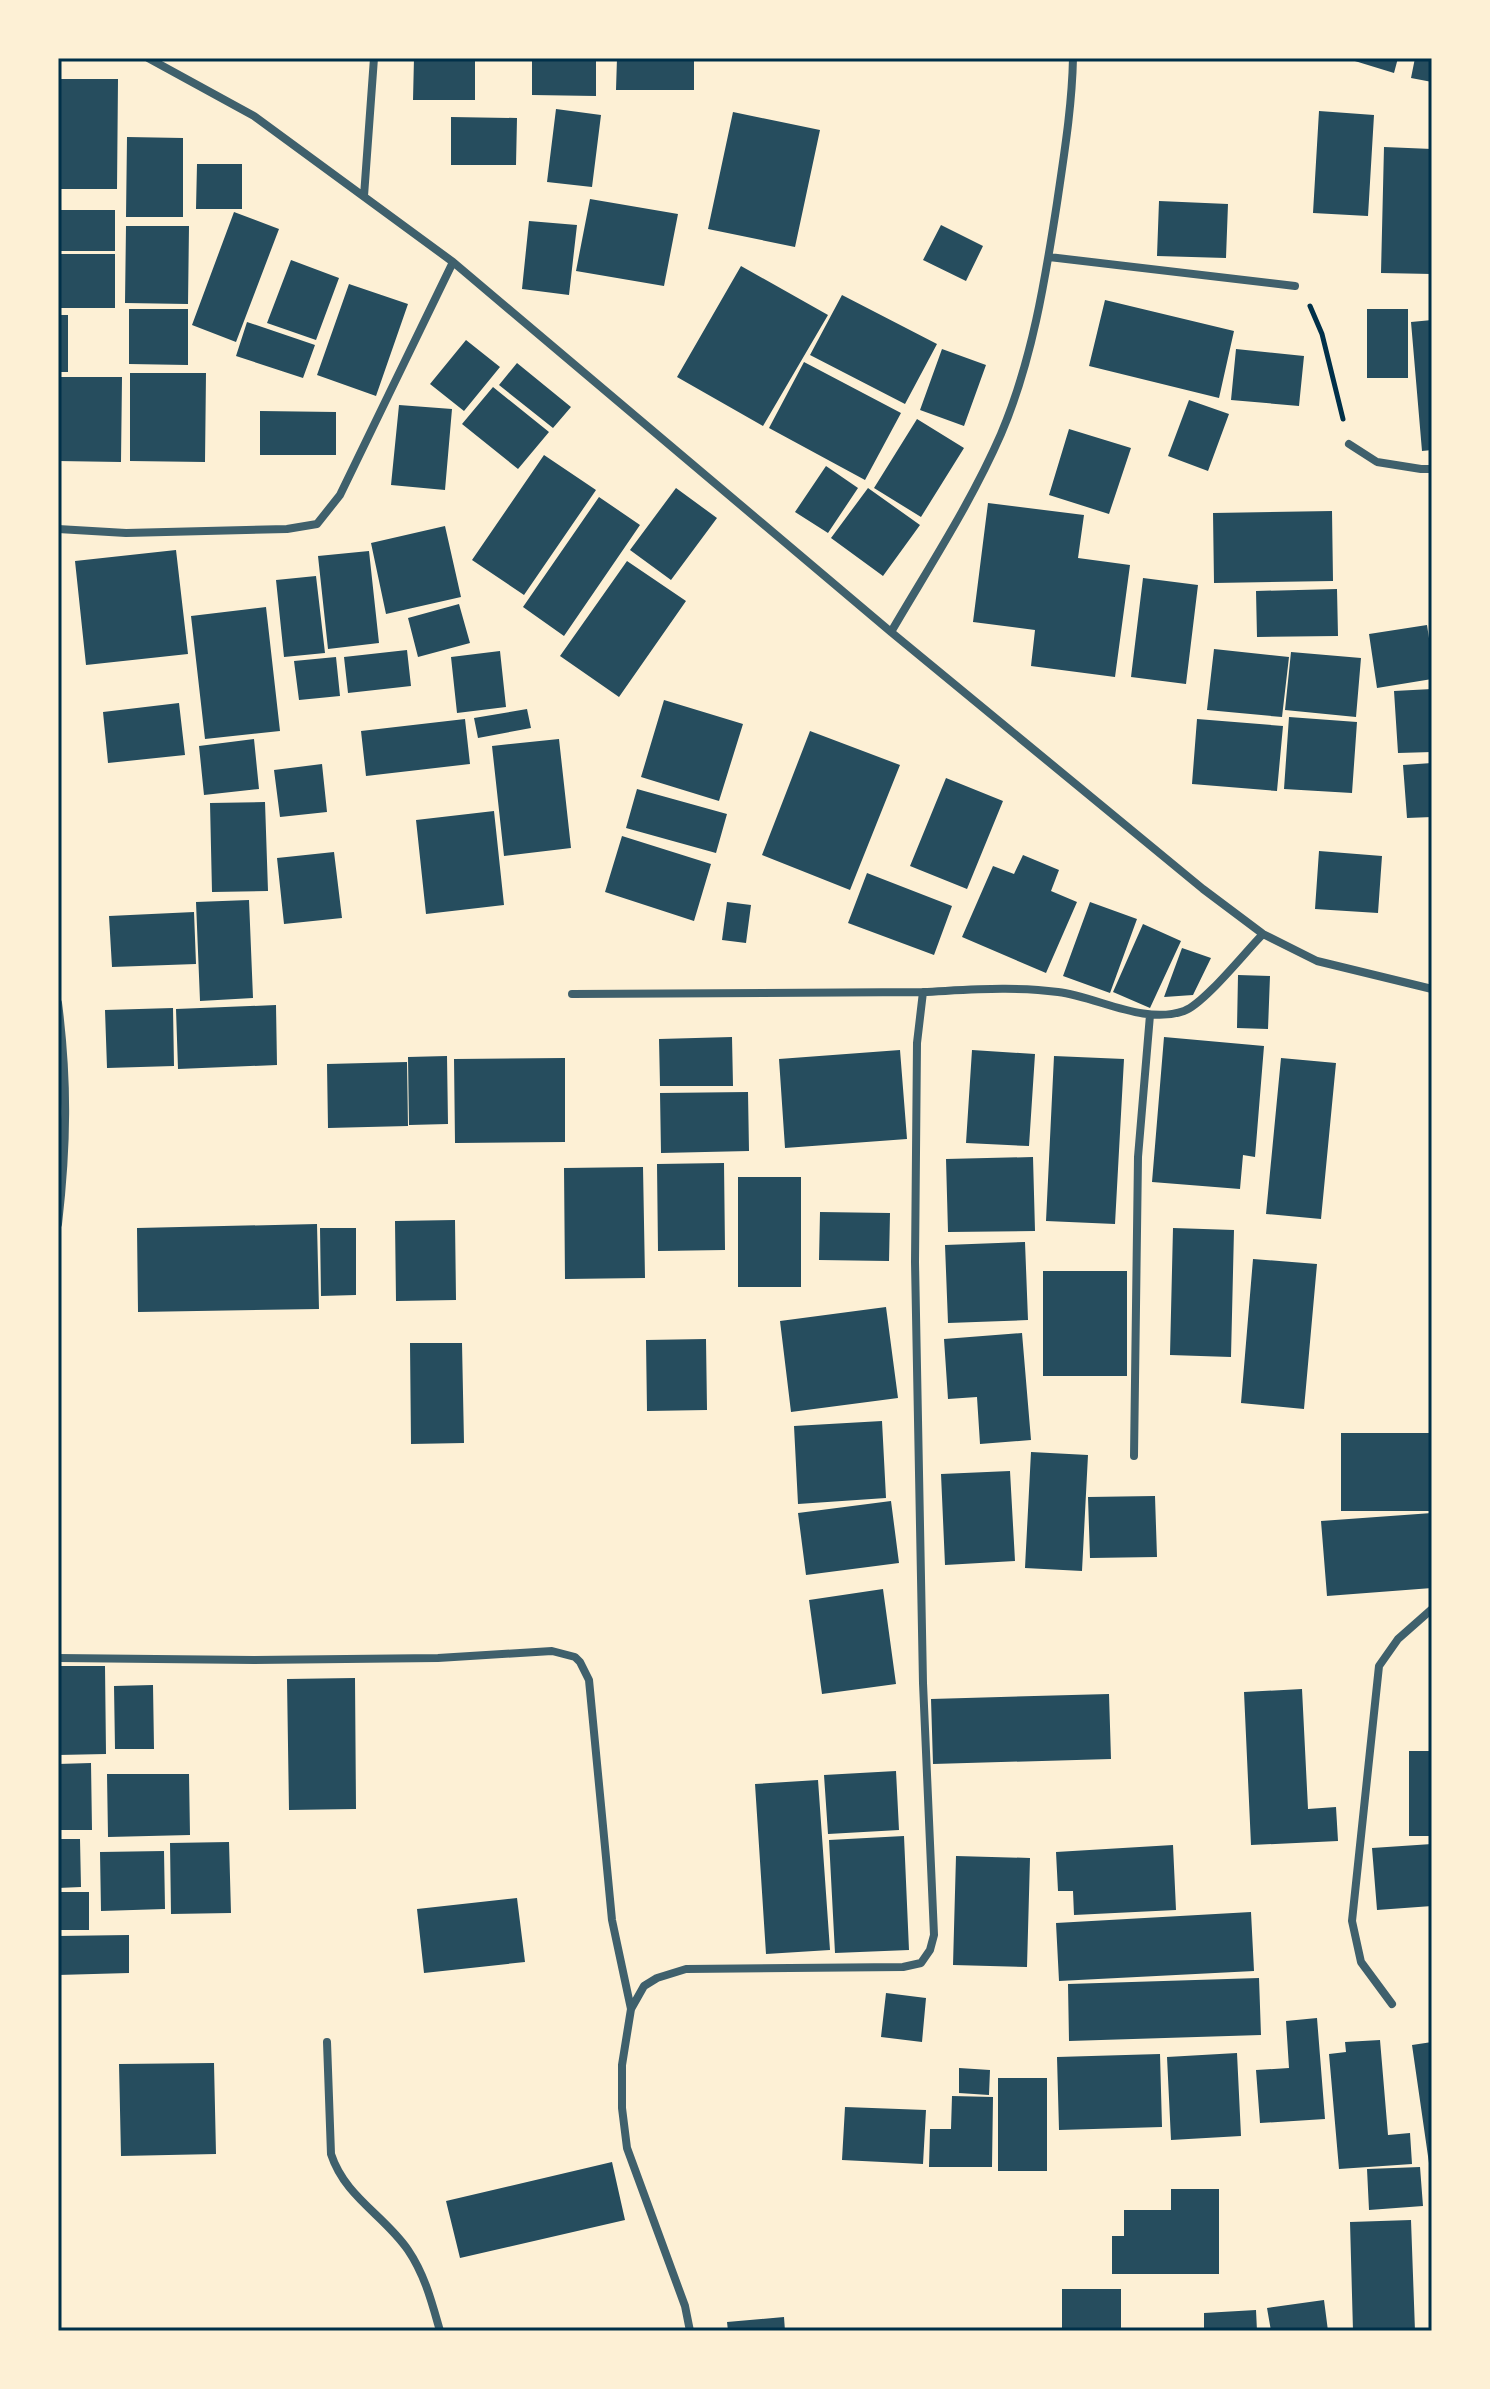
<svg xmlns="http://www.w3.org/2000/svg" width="1490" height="2389" viewBox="0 0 1490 2389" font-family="Karla,sans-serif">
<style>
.building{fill:#264d5e}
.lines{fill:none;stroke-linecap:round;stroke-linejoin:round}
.path{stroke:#003049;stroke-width:5}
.minor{stroke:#3f606c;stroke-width:8}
.neatline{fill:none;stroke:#003049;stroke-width:3}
</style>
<rect width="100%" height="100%" fill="#fdf0d5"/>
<path class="building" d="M414,58H475V100H413Z
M532,58H596V96L532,95Z
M617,58H694V90H616Z
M1345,58H1398L1394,73Z
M1415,58H1432V82L1411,78Z
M59,79H118L117,189H58Z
M556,109L601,115L592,187L547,182Z
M1319,111L1374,115L1368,216L1313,213Z
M733,112L820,130L795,247L708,229Z
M451,117L517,118L516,165H451Z
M127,137L183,138V217H126Z
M1384,147L1432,149V274L1381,273Z
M197,164H242V209H196Z
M590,199L678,214L664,286L576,271Z
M1159,201L1228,204L1226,258L1157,256Z
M58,210H115V251H58Z
M234,212L279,229L236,342L192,325Z
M529,221L577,225L569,295L522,289Z
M941,225L983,246L966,281L923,260Z
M126,226H189L188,304L125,303Z
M58,254H115V308H58Z
M291,260L339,278L316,340L267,323Z
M741,266L828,315L763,426L677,377Z
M349,284L408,304L376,396L317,375Z
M842,295L937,344L905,404L810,355Z
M1105,300L1234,331L1219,398L1089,366Z
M129,309H188V365L129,364Z
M1367,309H1408V378H1367Z
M58,315H68V372H58Z
M1432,320V450L1422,451L1411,322Z
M247,322L315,345L303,378L236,356Z
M466,340L500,367L464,411L430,384Z
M942,349L986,365L964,426L920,410Z
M1236,349L1304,356L1299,406L1231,400Z
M804,362L901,413L865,480L769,428Z
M517,363L571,407L553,428L499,385Z
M130,373H206L205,462L130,461Z
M58,377H122L121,462L58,461Z
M493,387L549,432L518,469L462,424Z
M1189,400L1229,414L1208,471L1168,456Z
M399,405L452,409L445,490L391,485Z
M260,411L336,412V455H260Z
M917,419L964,448L921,517L874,488Z
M1069,429L1131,448L1109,514L1049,495Z
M544,455L596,490L524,595L472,560Z
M826,466L858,488L828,533L795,512Z
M676,488L717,518L671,580L630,550Z
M868,488L920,525L883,576L831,538Z
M599,497L640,525L564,636L523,607Z
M988,503L1084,515L1078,558L1130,565L1115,677L1031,666L1035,630L973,622Z
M1332,511L1333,581L1214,583L1213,513Z
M445,526L461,597L386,614L371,543Z
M176,550L188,654L86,665L75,561Z
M369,551L379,643L328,649L318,556Z
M627,561L686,601L619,697L560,656Z
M316,576L325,653L284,657L276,580Z
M1143,578L1198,585L1186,684L1131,677Z
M1337,589L1338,636L1257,637L1256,591Z
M459,604L470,643L418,657L408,618Z
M266,607L280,731L205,739L191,616Z
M1427,625L1432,658V679L1377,688L1369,634Z
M1214,649L1289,657L1282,717L1207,710Z
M407,650L411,686L348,693L344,657Z
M500,651L506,707L457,713L451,657Z
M1291,652L1361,658L1356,717L1285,710Z
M336,657L340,696L299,700L294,661Z
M1432,689V752L1398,753L1394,691Z
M664,700L743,724L719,801L641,777Z
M179,703L185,755L108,763L103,712Z
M527,709L531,728L478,738L474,718Z
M1289,717L1357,722L1352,793L1284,789Z
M465,719L470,764L366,776L361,731Z
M1197,719L1283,726L1277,791L1192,784Z
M810,731L900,765L850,890L762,855Z
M254,739L259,789L204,795L199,746Z
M559,739L571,848L504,856L492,746Z
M1432,763V817L1407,818L1403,765Z
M322,764L327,812L280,817L274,770Z
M946,778L1003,801L967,889L910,866Z
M637,789L727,814L716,853L626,828Z
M265,802L268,891L212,892L210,803Z
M494,811L504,905L426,914L416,820Z
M622,836L711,864L694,921L605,892Z
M1319,851L1382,856L1378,913L1315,909Z
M334,852L342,918L284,924L277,858Z
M1023,855L1059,870L1051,891L1077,902L1046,973L962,937L993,866L1014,874Z
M867,873L952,906L934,955L848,923Z
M249,900L253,998L200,1001L196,902Z
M727,902L751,905L746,943L722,940Z
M1090,902L1137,919L1110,993L1063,976Z
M194,912L196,964L112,967L109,916Z
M1143,924L1181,941L1150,1008L1113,992Z
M1182,948L1211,958L1193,995L1164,997Z
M1238,975L1270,976L1268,1029L1237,1028Z
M276,1005L277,1065L178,1069L176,1009Z
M173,1008L174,1066L107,1068L105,1010Z
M732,1037L733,1086H660L659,1039Z
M1164,1037L1264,1046L1255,1157L1243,1155L1240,1189L1152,1182Z
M900,1050L907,1139L785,1148L779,1059Z
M972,1050L1035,1054L1029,1146L966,1143Z
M447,1056L448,1124L409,1125L408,1057Z
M1054,1056L1124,1059L1115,1224L1046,1221Z
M565,1058V1142L455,1143L454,1059Z
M1281,1058L1336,1063L1321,1219L1266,1214Z
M407,1062L408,1126L328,1128L327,1064Z
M748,1092L749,1151L661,1153L660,1093Z
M1033,1157L1035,1231L948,1232L946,1159Z
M724,1163L725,1250L658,1251L657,1164Z
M643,1167L645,1278L565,1279L564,1168Z
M738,1177H801V1287H738Z
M820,1212L890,1213L889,1261L819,1260Z
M455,1220L456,1300L396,1301L395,1221Z
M317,1224L319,1309L138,1312L137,1228Z
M320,1228H356V1295L321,1296Z
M1173,1228L1234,1230L1231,1357L1170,1355Z
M1025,1242L1028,1320L948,1323L945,1245Z
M1253,1259L1317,1264L1304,1409L1241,1403Z
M1043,1271H1127V1376H1043Z
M886,1307L898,1398L791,1412L780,1321Z
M1022,1333L1031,1440L980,1444L977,1397L948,1399L944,1339Z
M706,1339L707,1410L647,1411L646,1340Z
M410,1343H462L464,1443L411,1444Z
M882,1421L886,1498L798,1504L794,1426Z
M1341,1433H1431V1511H1341Z
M1031,1452L1088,1455L1082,1571L1025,1568Z
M1010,1471L1015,1561L945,1565L941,1474Z
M1155,1496L1157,1557L1090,1558L1088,1497Z
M891,1501L899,1563L806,1575L798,1513Z
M1432,1513V1588L1327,1596L1321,1521Z
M883,1589L896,1684L822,1694L809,1600Z
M58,1666H105L106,1754L58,1755Z
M355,1678L356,1809L289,1810L287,1679Z
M153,1685L154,1749H115L114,1686Z
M1302,1689L1308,1809L1336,1807L1338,1841L1251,1845L1244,1692Z
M1109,1694L1111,1759L933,1764L931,1699Z
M1409,1751H1432V1836H1409Z
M91,1763L92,1830H58V1764Z
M896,1771L899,1830L828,1834L824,1775Z
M107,1774H189L190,1835L108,1837Z
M818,1780L830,1950L766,1954L755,1784Z
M904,1836L909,1950L835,1953L829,1840Z
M58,1839H80L81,1887L58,1888Z
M229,1842L231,1913L171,1914L170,1843Z
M1432,1844V1906L1377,1910L1372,1848Z
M1173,1845L1176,1910L1074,1915L1073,1891H1058L1056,1852Z
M164,1851L165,1909L101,1911L100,1852Z
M956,1856L1030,1858L1027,1967L953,1965Z
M58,1892H89V1930H58Z
M517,1898L525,1962L424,1973L417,1909Z
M1251,1912L1254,1971L1059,1981L1056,1923Z
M129,1935V1973L58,1975V1936Z
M1259,1978L1261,2035L1069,2041L1068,1984Z
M886,1993L926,1998L922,2042L881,2037Z
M1317,2018L1325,2119L1260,2123L1256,2070L1289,2068L1286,2021Z
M1380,2040L1388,2135L1410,2133L1412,2164L1339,2169L1329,2054L1346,2052L1345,2042Z
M1432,2042V2170H1430L1412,2045Z
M1237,2053L1241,2136L1171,2140L1167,2057Z
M1160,2054L1162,2127L1059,2130L1057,2057Z
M214,2063L216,2154L121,2156L119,2064Z
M959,2068L990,2070L989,2095L959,2093Z
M998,2078H1047V2171H998Z
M952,2096L993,2097L992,2167H929L930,2129H951Z
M845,2107L926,2110L923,2164L842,2160Z
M612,2162L625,2220L460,2258L446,2201Z
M1420,2167L1423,2206L1369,2210L1367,2169Z
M1171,2189H1219V2274H1112V2236H1124V2210H1171Z
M1411,2220L1415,2331H1353L1350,2222Z
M1062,2289H1121V2331H1062Z
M1324,2300L1328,2331H1271L1267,2308Z
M1256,2310L1257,2331H1204V2313Z
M784,2317L785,2331H728L727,2322Z"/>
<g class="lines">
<path class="path" d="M1310,306L1322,334L1343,419"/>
<path class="minor" d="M148,58L254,116L453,262L891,632L1203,889L1263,934L1317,961L1432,989
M364,196L374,58
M1049,257L1295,286
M1349,444L1377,462L1421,469H1432
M58,529L126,533L287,529L317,524L340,495L453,262
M891,632C929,567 971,503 1001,434C1032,361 1045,281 1057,203C1064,155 1072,107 1073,58
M572,994L923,992
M58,1003C68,1081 67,1146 58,1224
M1134,1456L1138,1157L1150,1015
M58,1658L254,1660L438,1658L552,1651L575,1657L580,1662L589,1680L612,1920L631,2009
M1392,2004L1361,1962L1352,1921L1379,1666L1398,1639L1432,1609
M327,2042L331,2154C345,2197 384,2215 408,2250C425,2275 432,2303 440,2331
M690,2331L685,2306L627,2148L622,2108V2065L631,2009L644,1986L657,1978L686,1969L903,1967L921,1963L930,1950L934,1935L923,1683L915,1262L917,1043L923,992C968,990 1014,986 1058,992C1098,997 1144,1025 1184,1011C1204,1004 1246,951 1263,934"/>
</g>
<rect width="1490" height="2389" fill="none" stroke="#fdf0d5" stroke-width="120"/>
<rect x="60" y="60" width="1370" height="2269" class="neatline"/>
</svg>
